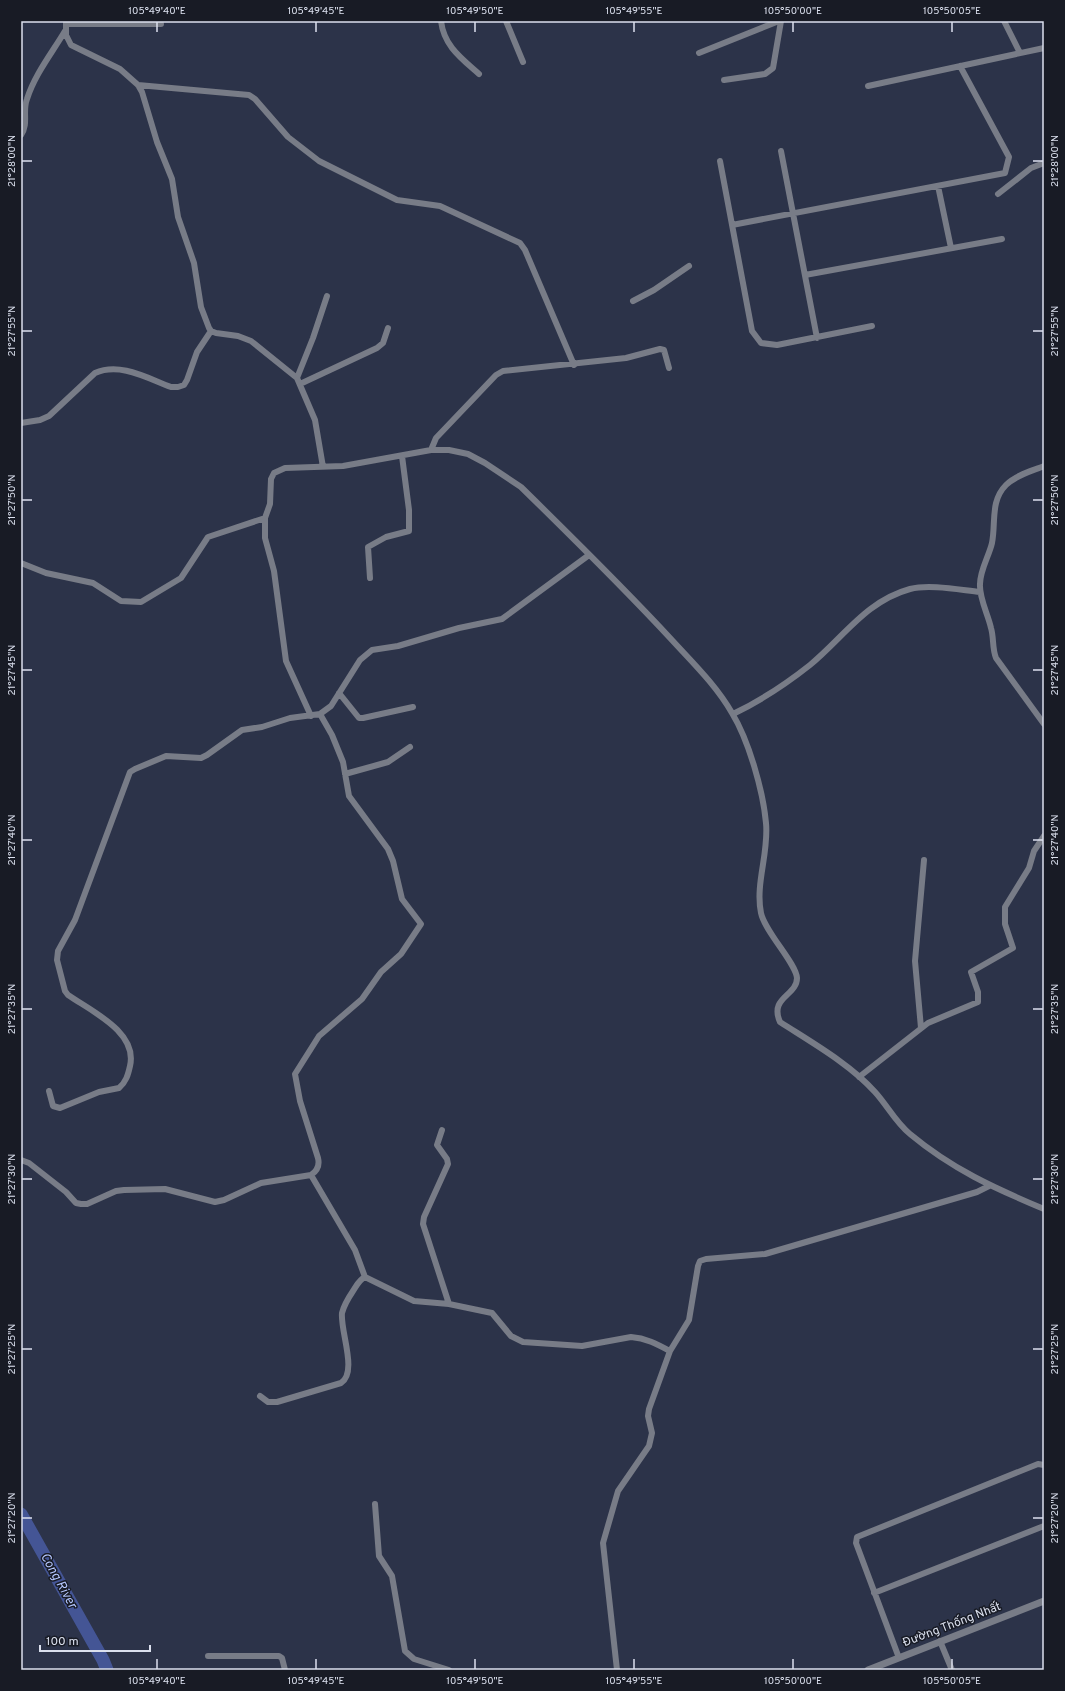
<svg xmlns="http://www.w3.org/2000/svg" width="1065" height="1691" viewBox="0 0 1065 1691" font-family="Overpass,sans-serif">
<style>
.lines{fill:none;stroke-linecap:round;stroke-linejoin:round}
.river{stroke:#445595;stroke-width:13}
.minor{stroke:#787c87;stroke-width:6}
.tertiary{stroke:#787c87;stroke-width:7}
.ticks{fill:none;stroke:#dbe0ee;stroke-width:1.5}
.labels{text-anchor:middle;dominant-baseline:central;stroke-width:3;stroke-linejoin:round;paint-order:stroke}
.street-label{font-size:12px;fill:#dbe0ee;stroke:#181b25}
.water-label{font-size:13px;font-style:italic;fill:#b5c7ff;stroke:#181b25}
.neatline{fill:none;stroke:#dbe0ee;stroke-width:1.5}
.ticks-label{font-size:10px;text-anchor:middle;fill:#dbe0ee}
</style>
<rect width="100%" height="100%" fill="#2c3349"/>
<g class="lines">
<path class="river" d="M21,1514L103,1660L107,1670"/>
<path class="minor" d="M66,21V35L71,45L120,69L138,85L142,92L157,142L172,179L178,217L194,263L201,307L209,328L211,331L216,333L238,336L251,341L297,378L315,420L323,467
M441,21C444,46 461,58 479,74
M506,21L523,62
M1004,21L1020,53
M66,24H161
M699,53L779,21
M724,80L765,74L773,68L781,21
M138,85L249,95L255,99L288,137L319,161L397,200L440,206L520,243L525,250L574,365
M868,86L1044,48
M21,135C29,123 22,112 27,99C35,74 52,53 65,31
M781,151L817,338
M720,161L752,331L761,343L777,345L872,326
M938,186L951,248
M998,194L1031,168L1044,163
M732,225L1005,173L1009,157L960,66
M805,275L1002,239
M633,301L654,290L689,266
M297,378L313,338L327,296
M300,384L377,348L383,343L388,328
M21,423L40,420L49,416L95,373C120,362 147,378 171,387H178L184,385L187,380L197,352L211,331
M431,450L436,438L496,375L503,371L626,358L660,349L664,350L669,368
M1044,466C1032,471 1016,475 1006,485C990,501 996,523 992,543C989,556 980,570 980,584C979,598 988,614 991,628C994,638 992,648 996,658L1044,724
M21,563L46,573L93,583L121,601L141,602L181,578L208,537L265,518
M370,578L368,547L386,537L409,531V510L402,456
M339,693L359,718H363L413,707
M733,714C760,701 786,684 810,665C843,638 866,601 910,589C930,584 960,590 980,592
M311,716L286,661L274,571L265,538V518L270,504L271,479L274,473L285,468L343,466L431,450H449L468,454L485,463L521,487C572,537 623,587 671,639C692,662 716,685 732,713C749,741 763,791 766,823C769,853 755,884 761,913C765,932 796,963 797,978C797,996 769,997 780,1022C811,1042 850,1064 875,1092C887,1105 896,1123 910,1134C952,1169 994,1188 1044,1209
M345,774L388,762L410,747
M921,1028L915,961L924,860
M859,1077L928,1023L978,1002V992L971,972L1013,948L1005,924V907L1029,868L1034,851L1044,836
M49,1091L53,1106L60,1108L99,1092L119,1088C126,1082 128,1075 130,1066C138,1032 91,1011 68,995L65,991L57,960L58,951L75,920L130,772L135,769L166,756L201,758L207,755L242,730L262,727L290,718L320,714L331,706L360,660L372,650L398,646L459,628L502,619L589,555
M442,1130L437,1145L447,1159L448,1164L424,1217L423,1224L449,1304
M21,1160L29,1163L66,1192L76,1203L81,1204H87L116,1191L124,1190L165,1189L215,1202L224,1200L261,1183L311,1175C317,1171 320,1166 318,1158L300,1101L295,1074L319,1036L362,999L381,972L401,954L421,924L402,899L393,861L388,849L349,796L343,762L332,735L320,714
M311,1175L355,1250L365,1277L414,1301L449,1304L492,1313L511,1336L523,1342L582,1346L631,1337C646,1338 657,1344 670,1351
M260,1396L268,1402H277L341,1383C358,1372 340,1331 342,1313C344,1305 349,1297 353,1291C357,1285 359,1280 365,1277
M375,1504L379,1556L392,1576L405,1651L414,1659L449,1670
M874,1593L1044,1526
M940,1641L952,1670
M208,1656H279L282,1658L285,1670
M899,1658L856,1543L857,1537L1038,1464L1044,1465
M617,1670L603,1543L618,1491L649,1446L652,1433L648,1416L649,1409L670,1351L689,1320L698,1266L700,1261L706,1259L765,1254L977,1192L989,1186"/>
<path class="tertiary" d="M868,1670L1044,1601"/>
</g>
<path class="ticks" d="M157,22V32M316,22V32M475,22V32M634,22V32M793,22V32M952,22V32M22,161H32M1033,161H1043M22,331H32M1033,331H1043M22,500H32M1033,500H1043M22,670H32M1033,670H1043M22,840H32M1033,840H1043M22,1009H32M1033,1009H1043M22,1179H32M1033,1179H1043M22,1349H32M1033,1349H1043M22,1518H32M1033,1518H1043M157,1659V1669M316,1659V1669M475,1659V1669M634,1659V1669M793,1659V1669M952,1659V1669"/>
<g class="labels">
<g class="street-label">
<text transform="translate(952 1625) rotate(-21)">Đường Thống Nhất</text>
</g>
<g class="water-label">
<text transform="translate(58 1581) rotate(61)">Cong River</text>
</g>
</g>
<rect width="1065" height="1691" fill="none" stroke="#181b25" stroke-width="44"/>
<path d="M40 1645v6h110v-6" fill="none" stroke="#dbe0ee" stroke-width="2"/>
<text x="46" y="1645" font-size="12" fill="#dbe0ee" stroke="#181b25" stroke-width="3" paint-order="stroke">100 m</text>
<rect x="22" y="22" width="1021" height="1647" class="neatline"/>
<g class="ticks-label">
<text x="157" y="14">105°49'40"E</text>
<text x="316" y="14">105°49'45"E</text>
<text x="475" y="14">105°49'50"E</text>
<text x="634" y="14">105°49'55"E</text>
<text x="793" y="14">105°50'00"E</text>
<text x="952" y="14">105°50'05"E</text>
<text transform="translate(11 161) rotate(-90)" y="4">21°28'00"N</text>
<text transform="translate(1054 161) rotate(-90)" y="4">21°28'00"N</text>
<text transform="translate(11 331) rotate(-90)" y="4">21°27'55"N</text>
<text transform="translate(1054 331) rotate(-90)" y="4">21°27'55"N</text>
<text transform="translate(11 500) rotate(-90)" y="4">21°27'50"N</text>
<text transform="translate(1054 500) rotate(-90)" y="4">21°27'50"N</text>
<text transform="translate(11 670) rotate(-90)" y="4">21°27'45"N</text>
<text transform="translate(1054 670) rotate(-90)" y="4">21°27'45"N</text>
<text transform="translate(11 840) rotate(-90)" y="4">21°27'40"N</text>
<text transform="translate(1054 840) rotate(-90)" y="4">21°27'40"N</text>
<text transform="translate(11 1009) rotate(-90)" y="4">21°27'35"N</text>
<text transform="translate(1054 1009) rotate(-90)" y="4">21°27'35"N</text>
<text transform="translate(11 1179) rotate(-90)" y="4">21°27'30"N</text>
<text transform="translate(1054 1179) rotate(-90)" y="4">21°27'30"N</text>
<text transform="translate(11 1349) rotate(-90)" y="4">21°27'25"N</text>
<text transform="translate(1054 1349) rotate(-90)" y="4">21°27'25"N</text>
<text transform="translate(11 1518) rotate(-90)" y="4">21°27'20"N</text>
<text transform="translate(1054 1518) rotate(-90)" y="4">21°27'20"N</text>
<text x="157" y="1684">105°49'40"E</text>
<text x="316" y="1684">105°49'45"E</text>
<text x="475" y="1684">105°49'50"E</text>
<text x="634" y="1684">105°49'55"E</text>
<text x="793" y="1684">105°50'00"E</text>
<text x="952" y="1684">105°50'05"E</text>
</g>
</svg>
